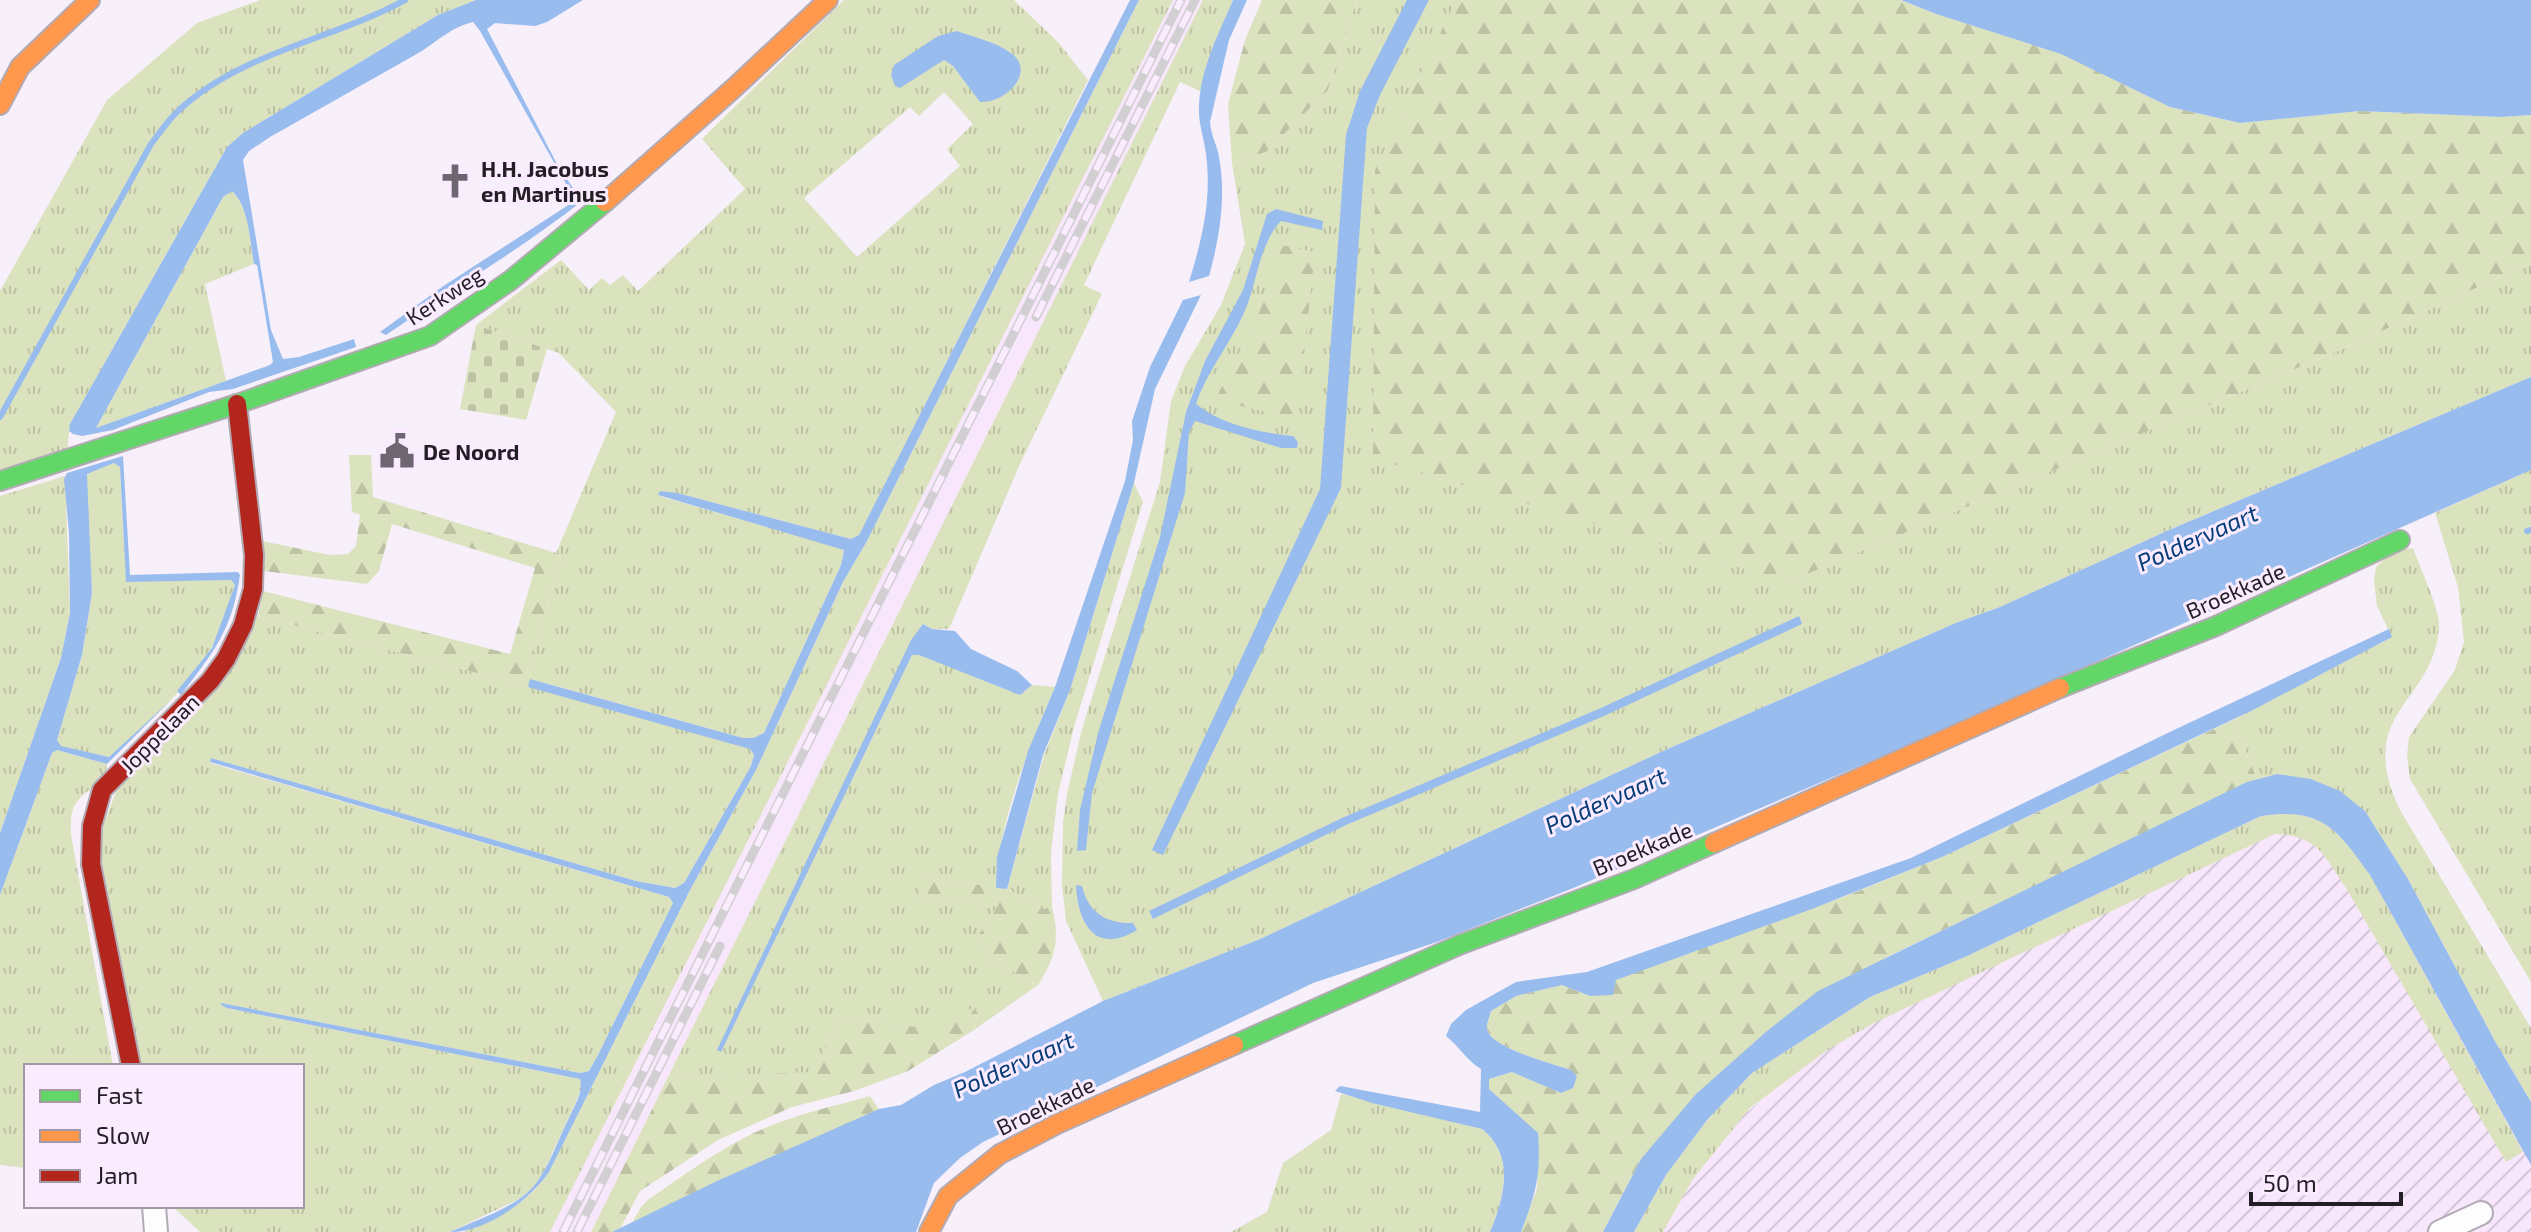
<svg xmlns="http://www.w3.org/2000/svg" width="2531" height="1232" viewBox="0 0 2531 1232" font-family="'Exo 2',sans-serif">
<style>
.built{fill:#f8e7fc}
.industrial{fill:url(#industrial-furrows)}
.grass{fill:url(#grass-tufts);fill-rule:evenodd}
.forest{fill:url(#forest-firs)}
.cemetery{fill:url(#cemetery-stones)}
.water{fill:#99bcef;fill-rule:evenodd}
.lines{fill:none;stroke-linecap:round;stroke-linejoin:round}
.stream{stroke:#99bcef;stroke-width:6}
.street-casing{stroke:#b2abb4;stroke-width:26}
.fast-casing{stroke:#b2abb4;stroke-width:22}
.slow-casing{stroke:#b2abb4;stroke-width:22}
.jam-casing{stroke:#b2abb4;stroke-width:22}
.street{stroke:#fefdfe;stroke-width:22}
.fast{stroke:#63d668;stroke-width:18}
.slow{stroke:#ff974d;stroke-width:18}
.jam{stroke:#b3261e;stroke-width:18}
.rail-casing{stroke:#d1cfd1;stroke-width:9}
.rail{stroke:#faebfe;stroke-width:6;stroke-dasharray:18;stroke-linecap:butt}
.labels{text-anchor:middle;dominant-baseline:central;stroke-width:6;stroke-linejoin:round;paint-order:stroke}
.poi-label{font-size:22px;font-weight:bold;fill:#231d25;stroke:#faebfe;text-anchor:start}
.street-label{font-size:22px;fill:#231d25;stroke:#faebfe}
.water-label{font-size:24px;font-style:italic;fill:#053d79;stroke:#faebfe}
</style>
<defs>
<pattern id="industrial-furrows" width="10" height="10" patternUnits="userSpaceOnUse" patternTransform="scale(2)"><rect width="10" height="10" fill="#f8e7fc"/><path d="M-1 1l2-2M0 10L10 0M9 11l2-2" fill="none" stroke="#d4c6d8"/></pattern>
<pattern id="grass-tufts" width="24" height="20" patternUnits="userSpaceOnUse" patternTransform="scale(2)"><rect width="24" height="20" fill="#dbe3be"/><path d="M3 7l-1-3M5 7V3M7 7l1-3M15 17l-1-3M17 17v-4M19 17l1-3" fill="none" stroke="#bcc2a3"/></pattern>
<pattern id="forest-firs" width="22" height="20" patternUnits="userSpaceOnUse" patternTransform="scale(2)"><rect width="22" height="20" fill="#dbe3be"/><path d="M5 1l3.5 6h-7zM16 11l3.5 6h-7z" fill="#bcc2a3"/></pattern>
<pattern id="cemetery-stones" width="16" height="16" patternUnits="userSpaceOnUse" patternTransform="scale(2)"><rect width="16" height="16" fill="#dbe3be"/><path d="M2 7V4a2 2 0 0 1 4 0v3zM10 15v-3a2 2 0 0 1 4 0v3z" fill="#bcc2a3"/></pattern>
</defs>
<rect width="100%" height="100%" fill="#f7effa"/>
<path class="built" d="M1173,0H1203L591,1232H550Z"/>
<path class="industrial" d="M2322,770L2531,1153V1232H1654L1713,1141L1847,1028Z"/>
<path class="grass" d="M260,0H476L438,15L243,133L227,147L70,424L67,451L0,470V291L107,100L197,23Z
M844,0H1014L1058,42L1088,80L860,535L851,539L677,493L659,496L844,549L841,565L764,733L753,738H743L531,679L750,749L754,755L751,766L684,883L675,888L636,881L211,758L210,763L669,897L673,904L598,1055L589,1071L580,1073L221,1003L227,1008L580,1079L582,1086L575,1104L545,1169L532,1189L519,1199L450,1232H200L172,1206H302V1066H137L98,839L121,779L258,616L523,685L561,560L556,553L616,412L559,353L476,325L561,260L589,290L602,278L610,285L623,275L638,291L745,189L702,139ZM957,31L1011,53L981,102L953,66L944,60L937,62ZM944,92L973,124L947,149L960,166L857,257L804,198L910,107L919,116Z
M1139,0H1173L550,1232H464C499,1215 526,1206 549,1172L690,890L756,770L843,582L867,541Z
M1203,0H1233L1212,50L1200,91L1180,82L1084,285L1102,294L1020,464L949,629H932L923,624L721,1051L912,655L919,654L1020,695L1032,685L1055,687C1028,751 999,819 996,888L920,876L919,896L998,906L979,934L991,960L1038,985L974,1030L978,1012L932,1030L843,1018L811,1073L667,1079Z
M1357,0H1456L1787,582L2340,350L2531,263V377L2169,530L2000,607L1958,622L1663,751L1260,939L1103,1001L1066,921L1062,885L1063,822L1067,794L1082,729L1160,482L1171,401L1185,366L1221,305L1245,244L1232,163L1266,152L1328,90Z
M232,191C249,206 250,242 254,264L205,284L226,381L96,428L223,197Z
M114,463L120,467L126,581L231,580L235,585C228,606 223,630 211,649C189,687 143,728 109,757L60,746L57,740L82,655L92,593L85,477L91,471Z
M2531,470V982L2410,779L2407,756L2409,737L2455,670L2464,642L2458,587L2435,513Z
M65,476L70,613L61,658L0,833V496Z
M1134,483L1143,502L1074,727L1058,794L1051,853L1052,907L1043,909L1007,889L1044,755L1070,690Z
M2413,548C2419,565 2439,608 2439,624C2437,703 2352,710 2400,810L2531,1028V1102L2496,1043L2408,879L2365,811L2277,774L2257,779L2233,720L2392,637L2377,606L2374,581L2376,567L2393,551Z
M57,750L107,764C103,790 88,785 76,803C70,812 71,824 71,835L113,1066H26V1168L0,1165V895L52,753Z
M2290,812L2324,822L2348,844L2370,875L2523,1152L2506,1162L2346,888C2323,855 2319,836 2275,834L1872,1024L1826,1051L1750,1108L1693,1179L1663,1232H1634L1666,1175L1707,1120L1752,1073L1870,997L1965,957L2261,816Z
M1341,1094L1482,1129C1516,1156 1504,1197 1490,1232H1231L1267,1212L1283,1163L1331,1130Z"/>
<path class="forest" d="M1262,0H1357L1328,90L1266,152L1232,163L1228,104L1245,40Z
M1456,0H1901L1936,14L2062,54L2170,107L2240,123L2360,111L2501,117L2531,115V263L2340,350L1788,582L1373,458L1375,170Z
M1282,245L1315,252L1297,419L1215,400L1259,313Z
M349,455H371L373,497L556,553L561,560L523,685L258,616L263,591L510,654L535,568L392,524L379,571L367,584L264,571L262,541L330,555L348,554L356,546L360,515L352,512Z
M2233,720L2257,779L1889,956L1641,1159L1603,1232H1521L1537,1189L1538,1134L1489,1089V1079L1512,1072L1561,1093L1571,1070C1554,1064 1490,1048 1487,1029C1486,1024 1490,1016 1491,1011L1516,996L1562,985L1590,996L1615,980L1846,896L1942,857Z
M919,876L1007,889L1043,909L1052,907C1060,938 1056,958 1038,985L991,960L979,934L997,906L918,896Z
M955,1004L978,1012L974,1030L908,1071L854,1091L792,1107L718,1140L640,1191L620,1229L612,1232H591L667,1079L811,1072L843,1018L932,1029Z
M870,1096L879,1109L632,1223L641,1207L649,1199C684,1175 718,1150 756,1132C792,1115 832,1107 870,1096Z"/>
<path class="cemetery" d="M476,325L547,349L526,420L460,409Z"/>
<path class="water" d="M476,0H583L547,22L535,26L495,23L487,29L558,166L582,201C520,250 451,290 386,335L380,332L442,287L573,202L570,191L480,31L473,22C454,26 438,40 422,51L270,137L249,151L243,160L271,330L283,359L299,357L354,339L356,347L233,389L209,392L113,430L82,436L73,434L69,431L70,424L227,147L243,133L438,15ZM232,191C249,206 250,242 254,264L257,265L273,362L270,365L96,428L223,197Z
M1130,0H1139L867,541L843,582L756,770L690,890L549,1172C529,1201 486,1232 450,1232C474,1221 516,1207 533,1187C549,1168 557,1142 568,1120C573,1108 584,1093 580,1079L227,1008L221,1005V1003L580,1073L589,1071L598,1055L673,903L669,897L210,762L211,758L636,881L675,888L684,883L751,766L754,755L750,749L528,687L530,679L743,738H753L764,733L841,565L844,550L658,495L660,491L677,493L851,539L859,535Z
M1233,0H1247L1229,40L1210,122C1211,134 1215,141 1218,152C1227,192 1220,237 1209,276L1189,282C1202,239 1212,200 1206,154C1204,137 1198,123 1199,106C1200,69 1219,33 1233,0Z
M1407,0H1429L1380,95L1367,128L1341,488L1163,855L1152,850L1320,489L1346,135L1360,91Z
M1901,0H2531V115L2501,117L2360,111L2240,123L2170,107L2061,54L1936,14Z
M957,31C974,37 996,42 1011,53C1037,72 1005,104 980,102L953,66L944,60L900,88L895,86L891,75L894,65L938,36Z
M1276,209L1323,221L1322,230L1281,221C1262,241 1258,272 1250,297C1238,335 1209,366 1196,404C1222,425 1261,433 1293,436L1298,442L1297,448H1281L1195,421L1189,432L1185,493L1092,793L1086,850L1077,851L1080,810L1098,733L1160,537L1186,412L1205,361L1243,290L1267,214Z
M1201,295L1155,389L1134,483L1070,690L1043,755L1007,889L996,888L997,857L1028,751L1055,687L1125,481L1133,440L1132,421L1150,367L1183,300Z
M2531,377V470L1915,742L1571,889L1437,942L1313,983L983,1142L960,1158L934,1183L916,1232H612L717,1181L879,1109L901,1105L934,1085L965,1072L1103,1001L1260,939L1663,751L1958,622L2000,607L2169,530Z
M123,456L130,575L238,572L240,575C232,631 214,651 181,695L177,691L212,648L235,585L231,580L126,582L120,467L114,463L87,474L92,593L82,655L57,740L61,746L109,757L171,700L107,764L57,750L52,753L0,895V833L61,658L70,613L69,533L64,479L67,473Z
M1799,616L1802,624L1604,716L1346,825L1153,919L1149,911L1342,818L1601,708Z
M923,624L932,629L955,631L971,649L1017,671L1032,685L1020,695L919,655H912L721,1052L717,1050L911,640Z
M2389,629L2392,637L2253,710L1942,857L1812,909L1616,980L1613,995L1590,996L1562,985L1516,996L1491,1011C1490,1016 1486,1024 1487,1029C1490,1048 1554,1064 1571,1070L1577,1076L1573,1088L1561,1093L1512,1072L1489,1079V1089L1538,1133C1541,1176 1536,1193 1521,1232H1490C1504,1198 1516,1156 1482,1129L1372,1103L1335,1091L1340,1086L1480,1112L1481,1069C1466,1060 1460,1047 1446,1036L1451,1024L1466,1010L1516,982L1587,972L1911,858L2176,729Z
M2277,774L2311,779L2340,791L2365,811L2408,879L2496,1043L2531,1102V1165L2370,875C2337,829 2322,807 2261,816L1965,957L1870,997L1752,1073L1707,1120L1666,1175L1634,1232H1603L1641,1159L1696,1094L1767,1031L1818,991L2247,782Z
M1076,885L1082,886C1088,912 1106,924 1133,923L1137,930C1096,955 1078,925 1076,885Z"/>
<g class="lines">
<path class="stream" d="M0,417L151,144C160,133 168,120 178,111C241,52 332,40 405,0
M2527,531L2531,530"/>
<g class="street-casing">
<path id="street" d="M154,1206L156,1232
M2440,1232L2481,1213"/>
</g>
<g class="fast-casing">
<path id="fast" d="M0,481L237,404L430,336L511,280L605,202
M2060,688L2216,626L2400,540
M1234,1045L1459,945L1634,879L1714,843"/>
</g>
<g class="slow-casing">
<path id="slow" d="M0,105L20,67L90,0
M605,202L734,88L828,0
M1714,843L2060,688
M929,1232L948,1196L1000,1154L1057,1124L1234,1045"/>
</g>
<g class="jam-casing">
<path id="jam" d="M131,1066L91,864L92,826L102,790L210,681L226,659L243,625L253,589L254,555L237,404"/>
</g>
<use href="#street" class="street"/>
<use href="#fast" class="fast"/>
<use href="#slow" class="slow"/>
<use href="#jam" class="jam"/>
<g class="rail-casing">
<path id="rail" d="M1036,317L1195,0
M563,1232L1181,0
M577,1232L720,946"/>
</g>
<use href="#rail" class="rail"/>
</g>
<defs>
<g id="church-bare" transform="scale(2.76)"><path d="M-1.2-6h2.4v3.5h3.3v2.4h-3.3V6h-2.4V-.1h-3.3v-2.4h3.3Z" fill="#6d6670" stroke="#faebfe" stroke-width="2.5" paint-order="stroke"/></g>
<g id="civic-bare" transform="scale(2.76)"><path d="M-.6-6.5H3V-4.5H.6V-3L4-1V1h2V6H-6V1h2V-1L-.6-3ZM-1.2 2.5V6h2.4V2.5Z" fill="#6d6670" stroke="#faebfe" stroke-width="2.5" paint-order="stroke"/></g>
</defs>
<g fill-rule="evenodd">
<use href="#church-bare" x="455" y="181"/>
<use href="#civic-bare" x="397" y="451"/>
</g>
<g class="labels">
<g class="poi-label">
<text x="481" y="168">H.H. Jacobus<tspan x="481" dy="25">en Martinus</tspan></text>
<text x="423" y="451">De Noord</text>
</g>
<g class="street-label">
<text transform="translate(444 295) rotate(-33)">Kerkweg</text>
<text transform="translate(2235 590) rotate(-24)">Broekkade</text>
<text transform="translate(159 733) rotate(-45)">Joppelaan</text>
<text transform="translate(1642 848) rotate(-23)">Broekkade</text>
<text transform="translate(1045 1105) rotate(-26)">Broekkade</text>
</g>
<g class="water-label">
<text transform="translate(2197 537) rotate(-24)">Poldervaart</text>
<text transform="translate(1605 800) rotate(-24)">Poldervaart</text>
<text transform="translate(1013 1064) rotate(-24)">Poldervaart</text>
</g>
</g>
<rect x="24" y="1064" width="280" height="144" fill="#faebfe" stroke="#a499a7" stroke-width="2"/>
<rect x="40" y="1090" width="40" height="12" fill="#63d668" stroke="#a499a7" stroke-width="2"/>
<text x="96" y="1104" font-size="24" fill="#231d25">Fast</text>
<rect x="40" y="1130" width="40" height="12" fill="#ff974d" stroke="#a499a7" stroke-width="2"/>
<text x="96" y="1144" font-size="24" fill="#231d25">Slow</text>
<rect x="40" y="1170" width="40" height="12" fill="#b3261e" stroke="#a499a7" stroke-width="2"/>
<text x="96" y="1184" font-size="24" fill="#231d25">Jam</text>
<path d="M2251 1192v12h150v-12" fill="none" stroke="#231d25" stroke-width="4"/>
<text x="2263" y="1192" font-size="24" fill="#231d25" stroke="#faebfe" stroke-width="6" paint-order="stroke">50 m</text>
</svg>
